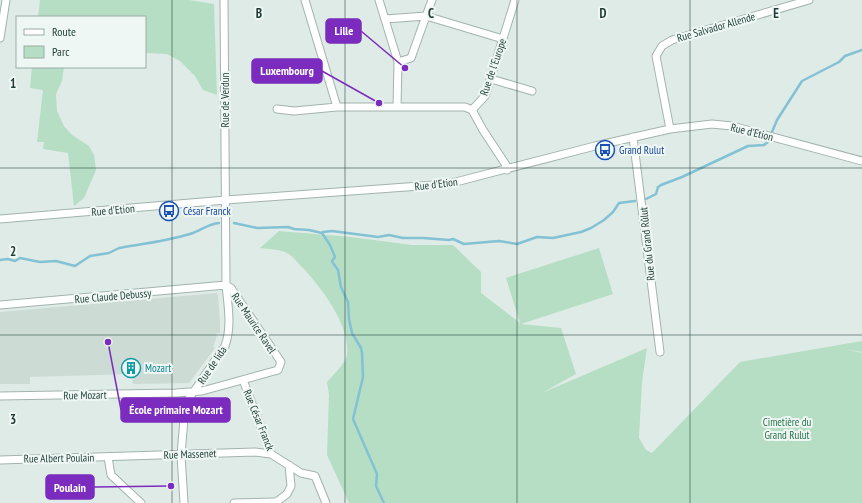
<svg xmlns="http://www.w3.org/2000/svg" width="862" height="503" viewBox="0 0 862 503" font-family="'PT Sans Narrow',sans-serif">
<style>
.built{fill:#cddbd5}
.green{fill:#b6dec4}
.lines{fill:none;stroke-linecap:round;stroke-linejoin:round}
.stream{stroke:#83c1d4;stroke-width:2.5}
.minor-casing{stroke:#a2b3ae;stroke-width:9}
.minor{stroke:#fff;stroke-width:7}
.grid{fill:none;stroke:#1f3c36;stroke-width:1;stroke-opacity:0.55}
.labels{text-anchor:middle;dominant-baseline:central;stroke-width:4;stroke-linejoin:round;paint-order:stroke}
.street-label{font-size:11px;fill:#1f3c36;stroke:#eff7f4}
.transit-label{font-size:11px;fill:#164399;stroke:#eff7f4;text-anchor:start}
.culture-label{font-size:11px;fill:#0d838f;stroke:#eff7f4;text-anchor:start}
.park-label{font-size:11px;fill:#27744b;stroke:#eff7f4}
.grid-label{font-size:13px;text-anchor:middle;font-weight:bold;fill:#1f3c36;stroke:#eff7f4;stroke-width:4;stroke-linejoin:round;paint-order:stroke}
.leader{fill:none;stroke:#7b2cbf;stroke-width:1.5}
.callout-dot{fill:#7b2cbf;stroke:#eff7f4;stroke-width:1.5}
.callout{fill:#7b2cbf;stroke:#7b2cbf;stroke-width:1.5}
.callout-label{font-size:12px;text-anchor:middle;font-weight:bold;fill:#fff}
</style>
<rect width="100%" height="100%" fill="#dfebe6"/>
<path class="built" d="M217,293L218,295L220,321V333H217L216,336H217L213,347H215L212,352L189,383L133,384L132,374L30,377V384H0V312Z"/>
<path class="green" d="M40,0H189L214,4L217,95L203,90L195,76L180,61L167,54L145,53V17H38Z
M32,67H64L62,81L56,94L57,111L64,126L72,135L89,146L94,155L96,170L84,198L74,206L68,153L43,149L44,142H37L43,90L30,88Z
M279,231L351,237L412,245H453L481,272V293L520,323L506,278L599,248L613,294L521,324L561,328L576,374L542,393L647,348L642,382L639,438L646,450L652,453L740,362L862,341V352L844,349L862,353V503H349L327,455L329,395L327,382C332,376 346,363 347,355C351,326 320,285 300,265C297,262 292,255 287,253C280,249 268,249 260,248Z"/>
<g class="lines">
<path class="stream" d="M772,132L777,120L802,81L839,62L845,56L862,50
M646,199L656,194L658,187L661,185L682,177L748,146L764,145L769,141
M234,223L257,228L288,227L294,229L309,230L322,233L323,232L332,231L378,237L389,235L403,238H423L449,240L453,239L464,244L499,241L517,244L537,237L553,238L581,232L591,228L604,220L613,212L619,203L635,201
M322,233L330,245L335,257L332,261L333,263L338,270L341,287L348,302L349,319L352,333L361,348L362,353L363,377L353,419L377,474L376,486L384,503
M0,260L8,259L15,261L20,258L40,262L56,261L75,266L90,256L109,253L119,248C142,244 167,241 190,234C200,231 208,224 219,223"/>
<g class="minor-casing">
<path id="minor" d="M305,0L337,107
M379,0L398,62L397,107
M432,0L426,16L503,39
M385,19L426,16L411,58L398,62
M0,38L6,0
M491,79L532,91
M277,109L294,111L337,107H465L472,110
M472,110L485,96L515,0
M472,110L483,130L506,165L507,170
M670,129L656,56L662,46L672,40L809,0
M633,137L660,352
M0,219L226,200L448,184L595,146L670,129L712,124L732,126L862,161
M0,305L226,285L231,288L281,362L278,370L202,391L176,393L0,396
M243,380L271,454L301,473L315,476L326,503
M108,457L111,475L141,503
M0,460L255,452L271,454
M184,503L181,455L185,407L188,400L225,346C232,327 228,306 226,285L224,0
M234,503L275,502
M275,503L287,494L291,486L289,465"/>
</g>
<use href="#minor" class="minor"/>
</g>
<path class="grid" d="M172,0V503M345,0V503M517,0V503M690,0V503M0,168H862M0,335H862"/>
<defs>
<g id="bus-ring" transform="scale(1)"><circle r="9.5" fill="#eff7f4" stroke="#1a4fb4" stroke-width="1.5"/><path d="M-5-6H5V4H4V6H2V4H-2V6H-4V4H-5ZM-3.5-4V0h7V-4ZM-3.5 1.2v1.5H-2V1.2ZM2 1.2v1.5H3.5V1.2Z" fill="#1a4fb4"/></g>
<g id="building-ring" transform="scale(1)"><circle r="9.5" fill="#eff7f4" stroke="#0f9aa8" stroke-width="1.5"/><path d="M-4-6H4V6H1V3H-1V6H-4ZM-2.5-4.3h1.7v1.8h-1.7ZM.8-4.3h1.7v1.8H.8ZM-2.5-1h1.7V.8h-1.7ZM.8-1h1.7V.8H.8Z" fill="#0f9aa8"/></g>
</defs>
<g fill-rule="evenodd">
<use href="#bus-ring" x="605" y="150"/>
<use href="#bus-ring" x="169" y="211"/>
<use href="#building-ring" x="131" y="368"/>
</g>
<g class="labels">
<g class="street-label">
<text transform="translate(716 27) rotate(-16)">Rue Salvador Allende</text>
<text transform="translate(493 67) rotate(-71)">Rue de l'Europe</text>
<text transform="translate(225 100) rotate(-90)">Rue de Verdun</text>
<text transform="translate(752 132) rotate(14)">Rue d'Etion</text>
<text transform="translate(436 184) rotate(-7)">Rue d'Etion</text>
<text transform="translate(113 210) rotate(-5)">Rue d'Etion</text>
<text transform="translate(647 244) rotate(-96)">Rue du Grand Rûlut</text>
<text transform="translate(113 296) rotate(-5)">Rue Claude Debussy</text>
<text transform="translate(254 323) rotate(56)">Rue Maurice Ravel</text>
<text transform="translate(212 365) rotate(-56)">Rue de Iida</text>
<text transform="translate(85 395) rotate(-1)">Rue Mozart</text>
<text transform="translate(259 420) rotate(68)">Rue César Franck</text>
<text transform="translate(190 454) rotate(-2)">Rue Massenet</text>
<text transform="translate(59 458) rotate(-1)">Rue Albert Poulain</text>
</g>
<g class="transit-label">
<text x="619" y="150">Grand Rulut</text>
<text x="183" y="211">César Franck</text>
</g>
<g class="culture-label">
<text x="145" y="368">Mozart</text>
</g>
<g class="park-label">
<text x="787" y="422">Cimetière du<tspan x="787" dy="13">Grand Rulut</tspan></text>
</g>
</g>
<g class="grid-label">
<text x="259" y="18">B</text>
<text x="431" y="18">C</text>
<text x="603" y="18">D</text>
<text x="776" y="18">E</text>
<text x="13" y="88">1</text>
<text x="13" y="256">2</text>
<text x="13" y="424">3</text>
</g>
<path class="leader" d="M405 68L361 31M379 103L322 71M108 342L121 410M171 486L94 487"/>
<g class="callout-dot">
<circle cx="405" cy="68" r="4"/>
<circle cx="379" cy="103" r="4"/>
<circle cx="108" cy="342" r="4"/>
<circle cx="171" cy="486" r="4"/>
</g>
<g class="callout">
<rect x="326" y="19" width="35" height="24" rx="4"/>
<rect x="252" y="59" width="70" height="24" rx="4"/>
<rect x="121" y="398" width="109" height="24" rx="4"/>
<rect x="46" y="475" width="48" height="24" rx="4"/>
</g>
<g class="callout-label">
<text x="344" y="35">Lille</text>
<text x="287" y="75">Luxembourg</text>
<text x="176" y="414">École primaire Mozart</text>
<text x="70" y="492">Poulain</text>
</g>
<rect x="16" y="16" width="130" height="52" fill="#eff7f4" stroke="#9caca8"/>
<rect x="24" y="29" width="20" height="6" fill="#ffffff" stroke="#9caca8"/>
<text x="52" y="36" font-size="12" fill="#1f3c36">Route</text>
<rect x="24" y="46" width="20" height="12" fill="#b6dec4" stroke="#9caca8"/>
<text x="52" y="56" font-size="12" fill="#1f3c36">Parc</text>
</svg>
